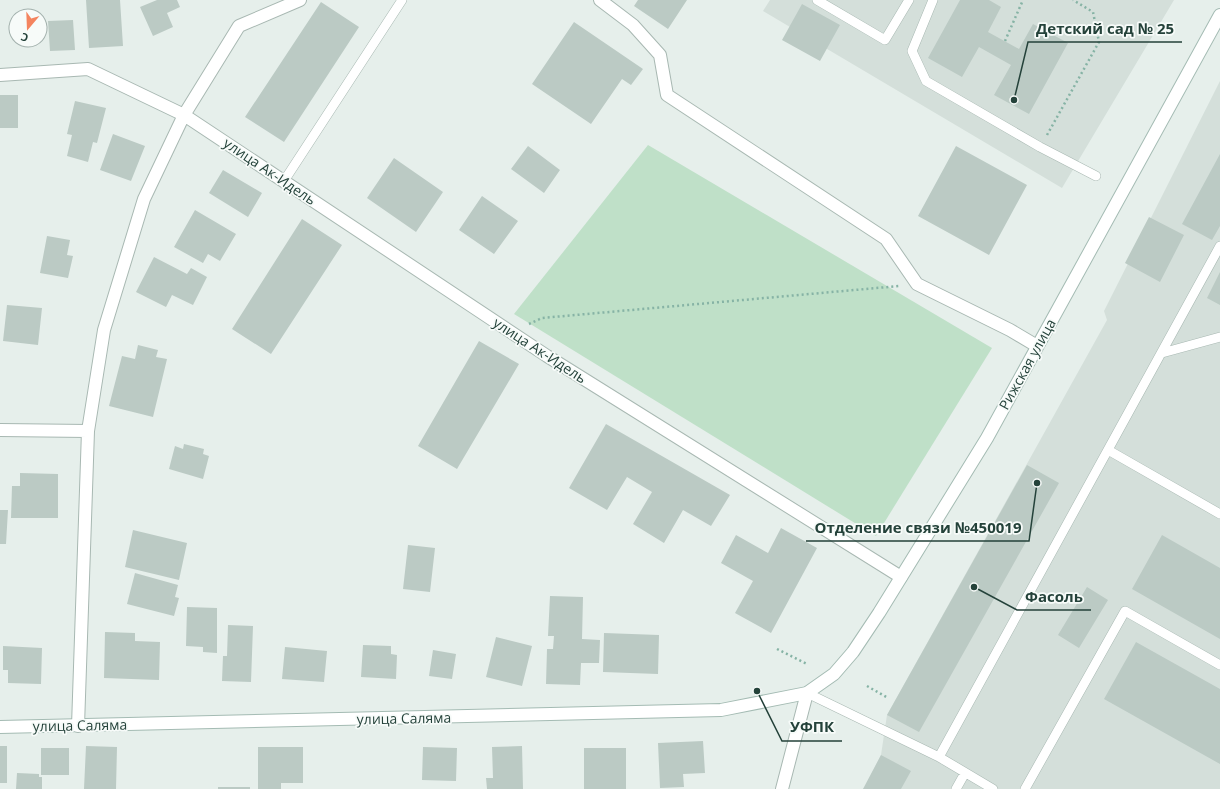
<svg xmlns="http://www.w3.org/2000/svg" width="1220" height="789" viewBox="0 0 1220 789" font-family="'Open Sans',sans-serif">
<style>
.built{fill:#d4dfda}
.green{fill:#bfe0c8}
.building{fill:#bbcac4}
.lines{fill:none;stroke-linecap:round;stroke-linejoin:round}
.lane-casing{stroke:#a8b8b2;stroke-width:10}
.street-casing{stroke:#a8b8b2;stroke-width:14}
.secondary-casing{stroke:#a4bbb3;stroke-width:14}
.path{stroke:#86b3a5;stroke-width:2.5;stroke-dasharray:2 3;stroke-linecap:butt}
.lane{stroke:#fff;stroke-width:9}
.street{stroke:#fff;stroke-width:12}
.secondary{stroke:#fff;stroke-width:12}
.labels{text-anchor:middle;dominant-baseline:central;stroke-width:3.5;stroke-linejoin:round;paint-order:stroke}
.street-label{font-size:14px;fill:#24423a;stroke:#f7fbf9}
.leader{fill:none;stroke:#24423a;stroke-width:1.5}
.callout-dot{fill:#24423a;stroke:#f7fbf9;stroke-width:1.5}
.callout-label{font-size:15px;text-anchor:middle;font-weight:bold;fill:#24423a;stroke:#f7fbf9;stroke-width:3.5;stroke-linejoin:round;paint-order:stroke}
</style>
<rect width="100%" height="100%" fill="#e6efeb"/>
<path class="built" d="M770,0H1174L1062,188L763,11Z
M1220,81V789H864L881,755L887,715L1107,320L1104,311Z"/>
<path class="green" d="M648,145L992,348L876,536L514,314Z"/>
<path class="building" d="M86,0H120L123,46L89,48Z
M157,0H177L180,7L167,13L173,27L153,36L140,7Z
M638,0H687L668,29L634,6Z
M960,0H989L1001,7L988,32L1019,49L1033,24L1068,43L1029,114L994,95L1011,65L979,47L962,77L928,58Z
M321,2L359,27L284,142L245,117Z
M802,4L840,25L820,61L782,40Z
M73,20L75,50L50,51L48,21Z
M574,22L643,69L631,85L622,79L591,124L532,84Z
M0,95H18V128H0Z
M75,101L106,108L97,143L93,142L88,162L67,156L72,135L67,134Z
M113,134L145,146L131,181L100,170Z
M528,146L560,170L544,193L511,169Z
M956,146L1027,185L989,255L918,216Z
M1220,154V226L1212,240L1182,224Z
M394,158L443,192L416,232L367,198Z
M223,170L262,193L248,217L209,193Z
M482,196L518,221L494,254L459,230Z
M195,210L236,234L220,261L208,254L203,263L174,247Z
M1149,217L1184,235L1160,282L1125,263Z
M302,219L342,245L271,354L232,329Z
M47,236L70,240L67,255L73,256L68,278L40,273Z
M154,257L187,274L191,268L207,277L193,305L172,295L166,307L136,292Z
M1220,272V305L1207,298Z
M7,305L42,308L38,345L3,341Z
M479,341L519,364L457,469L418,446Z
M138,345L158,350L156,357L167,359L153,417L109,406L122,356L135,359Z
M606,424L730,495L711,526L683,510L664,543L633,524L652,492L627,477L607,510L569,488Z
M184,444L204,449L203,454L209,456L203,479L169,469L175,446L183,449Z
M1027,465L1059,483L919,732L887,715Z
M20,473L58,474V518H11L12,486H20Z
M0,510H8L6,544H0Z
M781,528L817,548L771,633L735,613L753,581L721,563L736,535L768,553Z
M133,530L187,543L179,580L125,567Z
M1162,535L1220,568V639L1132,589Z
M408,545L435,548L430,592L403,589Z
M135,573L178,585L175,597L179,598L174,616L127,604Z
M1087,587L1108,600L1079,648L1058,635Z
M550,596L583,597L582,639L600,640L599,663H581L580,685L546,684L547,649H553L554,636H548Z
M187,607L217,608V653L203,652V647L186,646Z
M228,625L253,626L251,682L222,681L223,656H227Z
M105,632L135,633V641L160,642L159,680L104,678Z
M604,633L659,635L658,674L603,672Z
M496,637L532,646L522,686L486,677Z
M1136,642L1220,689V764L1104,699Z
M363,645L391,646V654L397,655L396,679L361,677Z
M3,646L42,648L41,684L8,683V670H3Z
M285,647L327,651L324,682L282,679Z
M433,650L456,654L452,679L429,676Z
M703,741L705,773L683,774L684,787L660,788L658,743Z
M0,746H7V783H0Z
M86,746L117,747L116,789H84Z
M522,746L523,789H487L486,778H493L492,747Z
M258,747H303V783H281V789H258Z
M423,747L457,748L456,781L422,780Z
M41,748H69V775H41Z
M584,748H626V789H584Z
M881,755L911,771L901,789H863Z
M17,773L39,774V777H42V789H16Z
M218,787H250V789H218Z"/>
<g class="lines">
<g class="lane-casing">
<path id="lane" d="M817,0L885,40L909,0
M933,0L912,51L926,81L1040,147L1096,176
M284,181L402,0
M1162,353L1220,337
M1108,450L1220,514
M807,693L939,757L993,789
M939,757L1220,246
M956,789L965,773
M1025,789L1125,611L1220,665"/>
</g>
<g class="street-casing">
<path id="street" d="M600,0L633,25L660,55L667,95L886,239L917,284L1010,330L1037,346
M0,75L88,69L184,115L547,356L901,577
M0,430L88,431
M78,726L88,431L104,330L144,199L184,115L239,26L300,0
M782,789L807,693"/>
</g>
<g class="secondary-casing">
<path id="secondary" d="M0,727L721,710L807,693L834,674L853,652L879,613L987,438L1220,15"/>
</g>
<path class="path" d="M1005,41L1023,0
M1047,135L1099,42L1093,12L1073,0
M529,324L542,318L899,286
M777,649L807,664
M867,686L888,698"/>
<use href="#lane" class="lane"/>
<use href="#street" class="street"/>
<use href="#secondary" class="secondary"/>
</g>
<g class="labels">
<g class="street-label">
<text transform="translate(270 171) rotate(34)">улица Ак-Идель</text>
<text transform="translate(540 350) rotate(33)">улица Ак-Идель</text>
<text transform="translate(1027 364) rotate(-61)">Рижская улица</text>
<text transform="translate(404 718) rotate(-1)">улица Саляма</text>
<text transform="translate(80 725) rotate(-1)">улица Саляма</text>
</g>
</g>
<path class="leader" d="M1014 100L1028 42H1182M1037 483L1029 541H806M974 587L1017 610H1091M757 691L782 741H842"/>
<g class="callout-dot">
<circle cx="1014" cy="100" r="4"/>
<circle cx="1037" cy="483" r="4"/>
<circle cx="974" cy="587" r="4"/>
<circle cx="757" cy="691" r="4"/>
</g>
<g class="callout-label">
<text x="1105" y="34">Детский сад № 25</text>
<text x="918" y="533">Отделение связи №450019</text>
<text x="1054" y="602">Фасоль</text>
<text x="812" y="732">УФПК</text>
</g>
<g transform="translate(28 28) rotate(199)"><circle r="19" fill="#f7fbf9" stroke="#a3b1ad"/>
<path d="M0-3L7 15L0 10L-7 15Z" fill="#f4845f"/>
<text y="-6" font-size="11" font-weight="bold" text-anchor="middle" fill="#24423a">С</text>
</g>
</svg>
